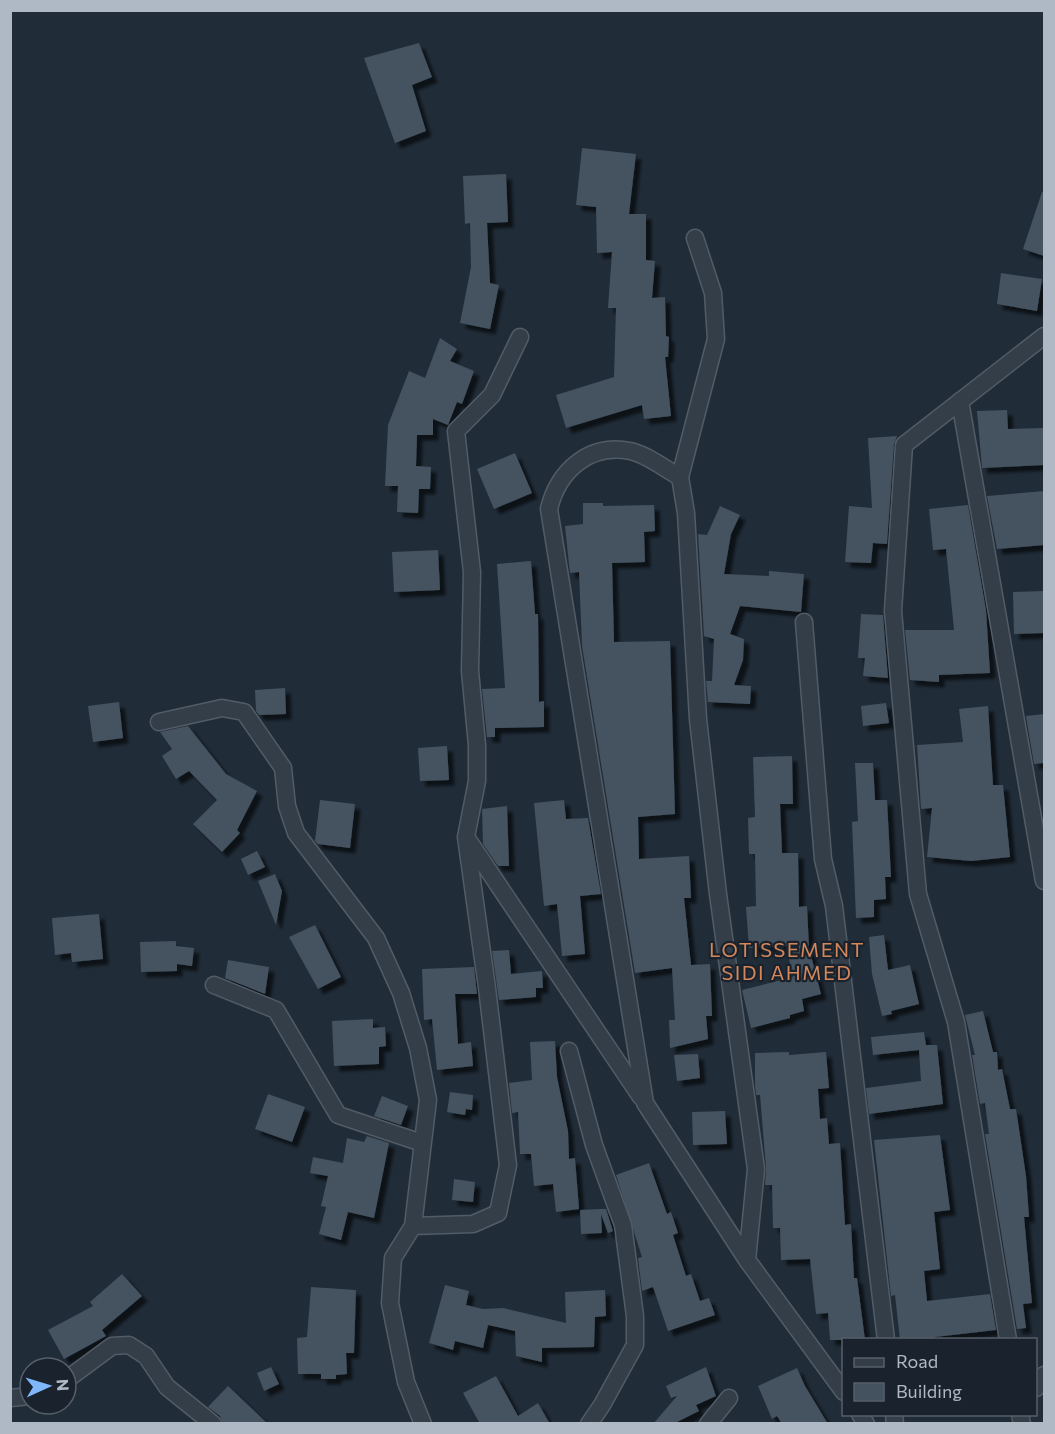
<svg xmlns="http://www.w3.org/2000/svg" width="1055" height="1434" viewBox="0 0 1055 1434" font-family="Commissioner,sans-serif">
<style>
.building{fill:#445260;filter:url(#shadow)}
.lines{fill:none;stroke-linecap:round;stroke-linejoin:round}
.minor-casing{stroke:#525c67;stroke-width:19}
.minor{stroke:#343e49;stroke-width:16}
.labels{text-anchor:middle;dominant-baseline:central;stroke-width:4.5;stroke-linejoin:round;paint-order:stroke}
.quarter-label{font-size:20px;letter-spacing:1.5px;fill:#d4875b;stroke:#1a232d}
</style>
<defs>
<filter id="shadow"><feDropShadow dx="5.5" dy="5.5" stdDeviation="1.5" flood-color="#0009"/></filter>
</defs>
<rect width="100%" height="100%" fill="#202c38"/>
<path class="building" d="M419,43L432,77L412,85L426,131L395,143L364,58Z
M582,148L636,154L629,214H646V260L655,261L652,298L665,297L666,336L669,337L668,357H665L671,416L644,419L642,405L566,428L556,395L614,377L616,308H608L612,252L597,253L596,207L576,205Z
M506,174L508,222L487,223L490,283L499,285L490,329L460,323L471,267L470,223L465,224L463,176Z
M1042,192H1044V256L1023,249Z
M1001,273L1042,279L1037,311L997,304Z
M440,338L457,349L450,361L474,371L462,404L457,402L448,425L433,419V435H417L416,466L431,467L430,489H419L418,513L397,512L398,486H385L388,425L409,371L425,378Z
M1007,410L1008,429L1044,428V465L982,468L977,411Z
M897,436L894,444L887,544L873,543L871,563L845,562L849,506L872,508L868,438Z
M515,453L532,493L494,509L477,469Z
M1044,491V545L997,549L987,496Z
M583,503H603V506L654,505L655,531L644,532L645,562L612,563L614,642L670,641L675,814L638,817L639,859L689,856L691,898H684L691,965L710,964L712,1016H706L708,1039L670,1048L669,1020H675L672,968L635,973L582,646L579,572L570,573L569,565L565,526L583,524Z
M968,505L986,610L990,673L939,675V682L910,680L905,630H954L946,549L933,550L929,509Z
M720,506L740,515L731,534L724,574L769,576V571L804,574L801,612L740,606L730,634L744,639L743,660L734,685L751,686L750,704L708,702L706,681H712L714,639L704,636L698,534L707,535Z
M438,550L440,590L394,592L392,552Z
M531,561L535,614H538L539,702L544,701V727L495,728V737H487L482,689L505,688L497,564Z
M1044,591V633L1014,634L1013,592Z
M861,614L883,615L888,678L863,676L865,658H858Z
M285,688L286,714L259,715L256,711L255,690Z
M119,702L123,738L93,742L88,706Z
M886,703L889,723L863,726L861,706Z
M988,706L993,785H1003L1010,857L971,861L927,857L932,808L921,809L917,745L963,742L959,709Z
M1044,714V763L1034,764L1026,716Z
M188,726L226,774L257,791L237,830L240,833L222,852L193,824L217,800L189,771L176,779L162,756L172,749L160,732Z
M447,746L449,780L420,781L418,748Z
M792,756L793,804H780L782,853H798L799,907L807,906L809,948L821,994L802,999L804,1011L790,1015V1018L751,1028L742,990L793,977L786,946L749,948L746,907L756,906L755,854H749L748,818L755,817L753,757Z
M855,763H873L875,800H887L891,877H885L886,899L874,900V917L856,918L852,822L858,821Z
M320,800L355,804L350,848L318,844L315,841Z
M564,800L566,819L588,818L601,894L580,896L585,954L562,956L557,904L544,906L534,803Z
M507,806L509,866H498L483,844L482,809Z
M257,851L265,867L248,875L241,859Z
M275,874L282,891L276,925L258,881Z
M99,914L103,959L72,962L71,953L55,955L52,918Z
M315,925L341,977L318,989L289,937Z
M884,935L888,970L910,965L919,1004L891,1011L892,1014L882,1016L872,974L869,937Z
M176,941V946L194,948L192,966L177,964V971L141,972L140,942Z
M509,950L511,974L542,971L543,988H536V997L499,1000L492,951Z
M228,960L269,967L265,994L225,978Z
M474,967L477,994H455L458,1044L471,1042L473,1066L437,1070L432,1019L424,1020L422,969Z
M983,1011L993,1052H997L998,1070L1002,1069L1010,1109H1016L1026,1176L1029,1217H1024L1032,1303L1023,1304L1026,1328L1017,1329L985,1134H989L985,1103L980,1104L972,1055H975L965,1015Z
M373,1019V1028L385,1027L386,1046L379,1047V1064L334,1066L332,1021Z
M924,1032L926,1045H937L943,1104L869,1114L866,1088L921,1081L919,1050L873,1055L871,1037Z
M555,1041L557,1077L568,1131L569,1159L575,1158L579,1209L556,1212L553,1184L534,1186L531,1154H520L518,1112L512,1113L509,1083L532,1080L530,1042Z
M789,1052V1055L826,1052L829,1088L818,1089L820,1119L827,1118L829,1144L840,1143L845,1225L851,1224L854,1278H857L865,1340H830L828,1313L816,1314L810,1259L781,1260L780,1228H773L772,1185H765L766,1168L760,1095H756L755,1085V1053Z
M698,1054L700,1078L677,1081L674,1055Z
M450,1092L473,1095L472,1110L466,1109L465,1115L447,1112Z
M268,1094L305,1107L292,1142L255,1129Z
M382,1096L408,1106L401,1125L374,1116Z
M725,1111L727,1144L693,1145L692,1112Z
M940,1135L950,1210L934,1212L940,1269L924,1271L927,1301L990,1294L996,1330L935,1337V1340H900L895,1295L891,1296L874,1140Z
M367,1136L389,1143L374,1218L348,1212L341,1240L319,1234L326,1207L321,1206L328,1176L310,1173L313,1157L343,1163L347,1138L364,1142Z
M649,1163L667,1214L671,1212L678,1233L673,1235L686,1276L691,1274L700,1301L709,1298L715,1315L668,1331L653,1287L642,1291L638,1258L642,1257L616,1175Z
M454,1179L475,1182L473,1202L452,1200Z
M600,1209H606L613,1231L608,1233L601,1214L602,1233L581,1234L580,1210Z
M122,1274L142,1296L102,1330L106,1336L64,1359L48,1330L93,1306L90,1302Z
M445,1285L469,1291L466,1305L483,1309L503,1308L566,1323L565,1292L605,1290L606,1316L595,1317L594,1347L542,1348V1362L516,1356L515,1331L488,1325L483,1348L455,1341L453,1350L429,1343Z
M311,1287L356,1290L354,1353H346L347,1374L336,1375V1379H321V1374H298L297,1338L307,1337Z
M271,1367L279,1384L264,1391L257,1373Z
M706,1367L716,1396L696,1405L699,1411L673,1424H653L677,1396L671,1398L666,1386Z
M797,1368L805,1386L828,1424H782L777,1416L772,1419L758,1386Z
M496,1376L518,1416L538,1403L550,1424H480L463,1393Z
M228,1386L268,1424H223L220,1416L208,1407Z"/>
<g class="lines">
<g class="minor-casing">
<path id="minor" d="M520,337L492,395L456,431L472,572L470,671L477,745V781L466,837L641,1097
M960,401L1044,881
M680,477L716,339L713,293L695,238
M804,622L823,859L834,906L886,1340
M159,722L222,708L244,712L283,768L287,806L296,833L376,938L401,993L418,1048L428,1100L413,1226L473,1224L498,1213L508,1165L487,988L466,837
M214,985L276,1010L338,1115L422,1143
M569,1051L594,1145L623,1225L635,1316V1345L602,1405L589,1424
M413,1226L393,1258L390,1303L406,1382L423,1424
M747,1260L756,1169L718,894L698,719L686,513L680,477C665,469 646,454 630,451C589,443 558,471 549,509L645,1103L747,1260L844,1392
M1008,1340L956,1022L918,894L893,611L904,445L1044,336
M66,1380L112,1346L129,1345L146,1356L167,1387L213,1424
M1036,1388L1044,1375
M10,1398L30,1396
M860,1414L866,1424
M894,1414L895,1424
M1020,1414L1022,1424
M708,1424L729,1398"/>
</g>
<use href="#minor" class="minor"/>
</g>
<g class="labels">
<g class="quarter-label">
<text x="787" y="949">LOTISSEMENT<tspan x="787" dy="23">SIDI AHMED</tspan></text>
</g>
</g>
<rect width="1055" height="1434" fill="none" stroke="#afb9c5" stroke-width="24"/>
<rect x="842" y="1338" width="195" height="78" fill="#1a232d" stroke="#565f6a" stroke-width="1.5"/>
<rect x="854" y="1358" width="30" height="9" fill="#343e49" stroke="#565f6a" stroke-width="1.5"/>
<text x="896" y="1368" font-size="18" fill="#afb9c5">Road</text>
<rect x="854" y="1383" width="30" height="18" fill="#445260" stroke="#565f6a" stroke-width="1.5"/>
<text x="896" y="1398" font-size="18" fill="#afb9c5">Building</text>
<g transform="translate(48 1386) rotate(86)"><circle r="28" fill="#1a232d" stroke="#565f6a" stroke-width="1.5"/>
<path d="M0-4.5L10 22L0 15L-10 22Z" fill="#80b7f9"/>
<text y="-9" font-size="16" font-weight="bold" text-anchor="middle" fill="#afb9c5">N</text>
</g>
</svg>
